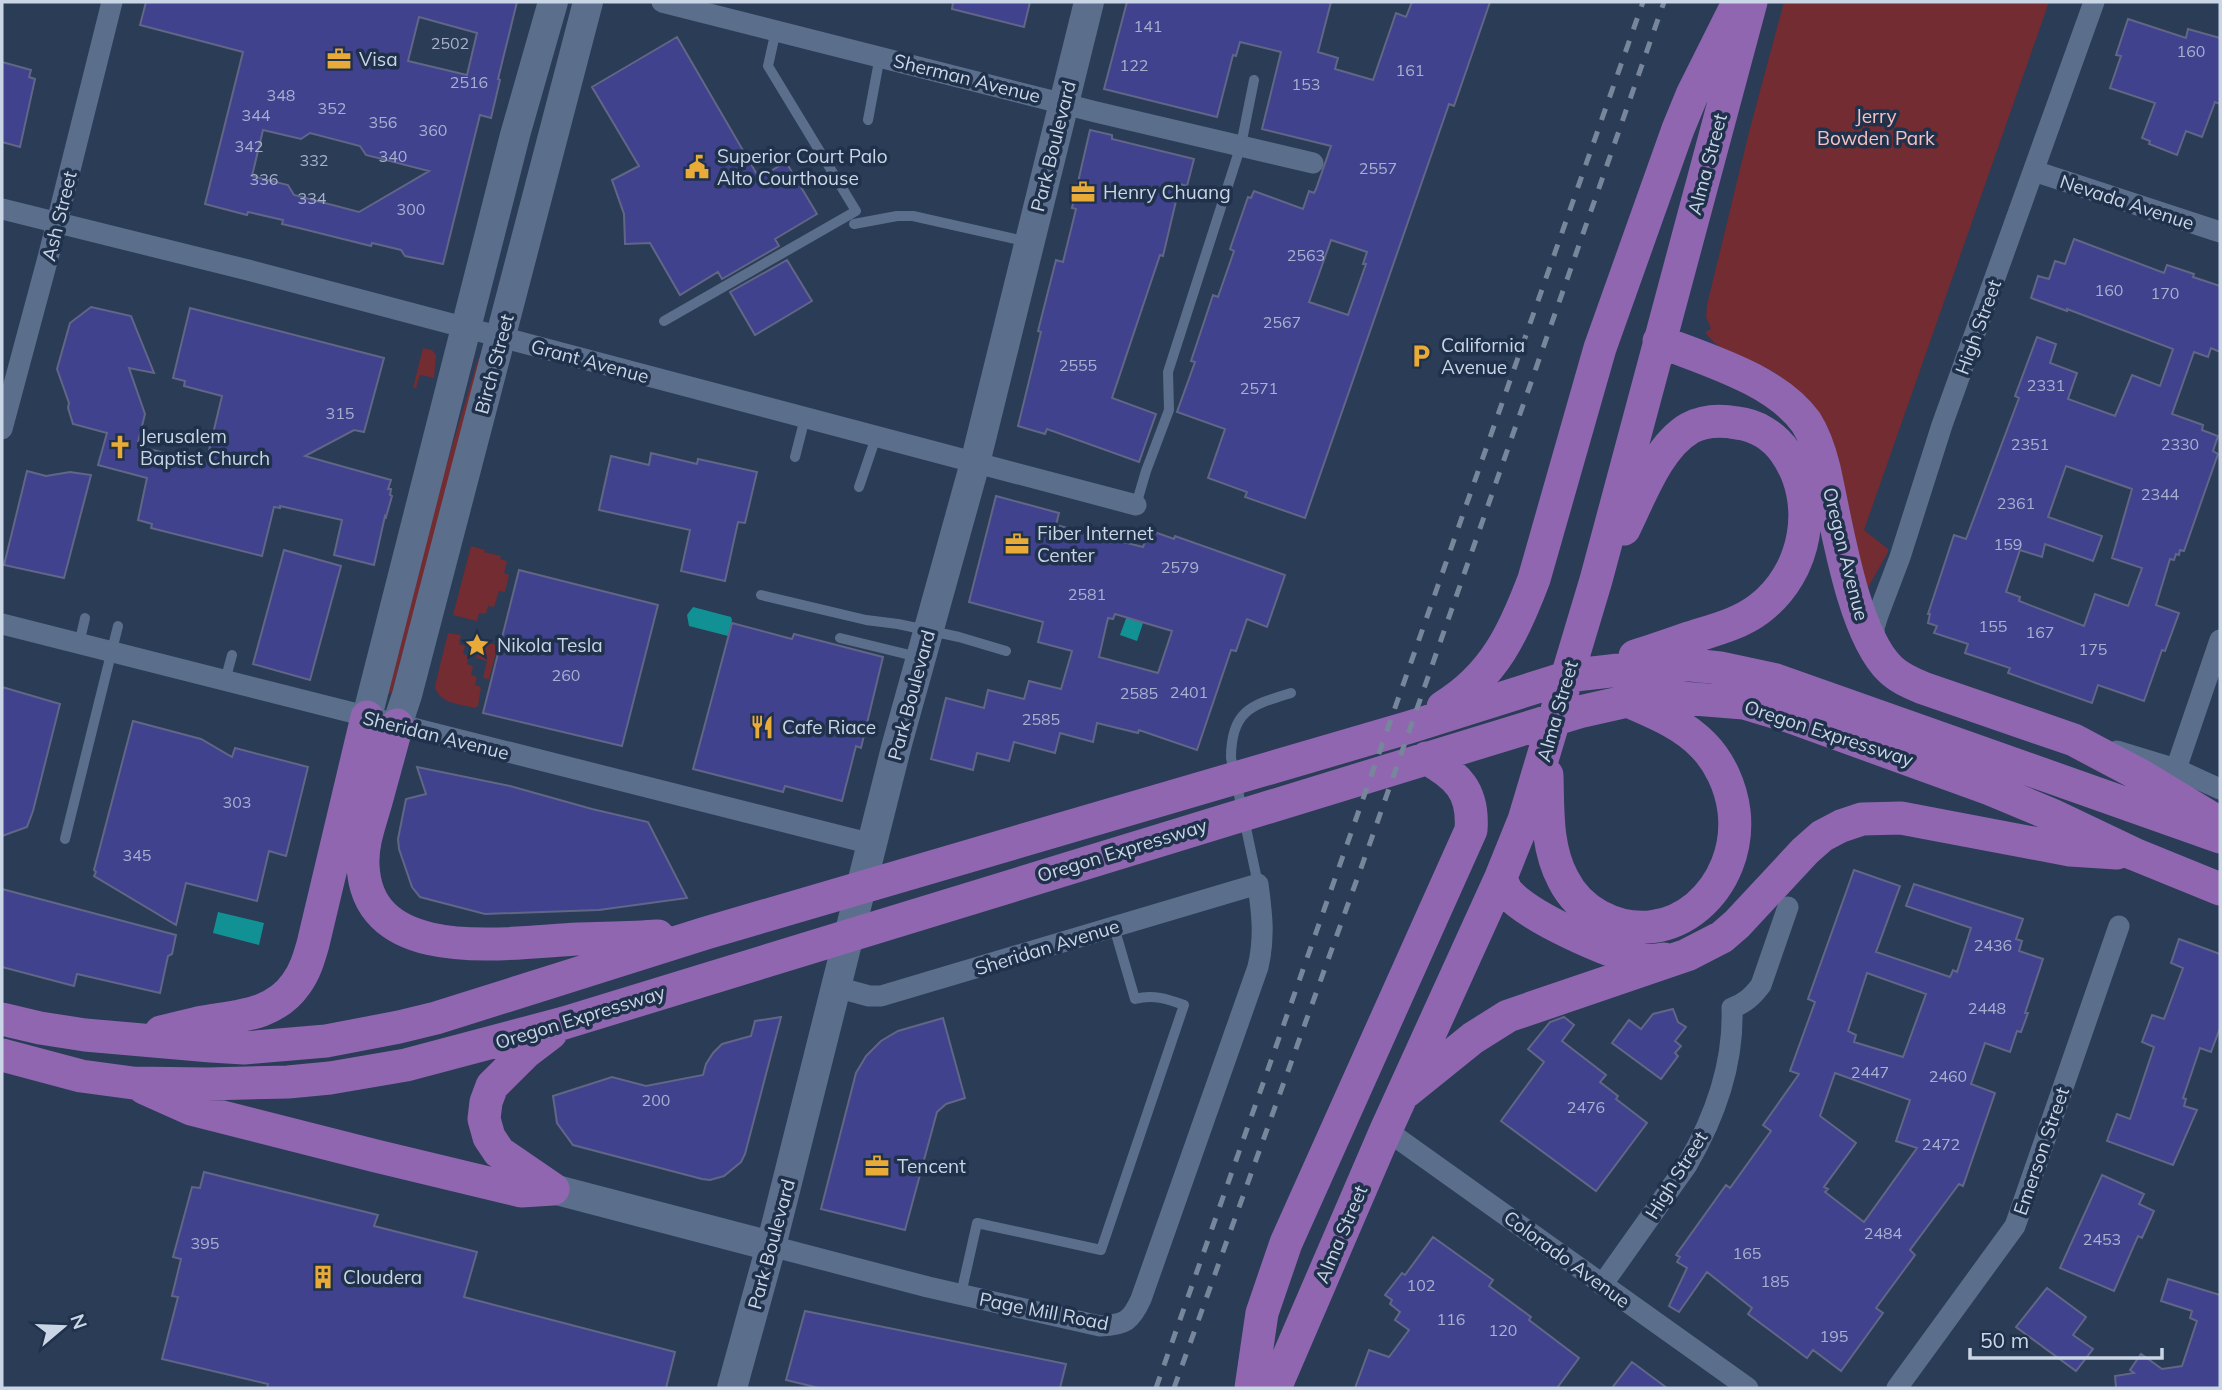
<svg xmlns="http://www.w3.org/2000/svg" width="2222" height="1390" viewBox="0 0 2222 1390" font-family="Mulish,sans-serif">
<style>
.green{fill:#732c31}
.water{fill:#129195}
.building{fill:#40428e;stroke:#616686;stroke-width:2;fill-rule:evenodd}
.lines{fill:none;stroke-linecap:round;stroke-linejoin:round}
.lane{stroke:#5b6f8c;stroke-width:10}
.street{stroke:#5b6f8c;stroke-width:21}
.secondary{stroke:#5b6f8c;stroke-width:30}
.primary{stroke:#9066b1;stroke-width:33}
.rail{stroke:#78869b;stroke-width:5;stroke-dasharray:12 12;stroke-linecap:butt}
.labels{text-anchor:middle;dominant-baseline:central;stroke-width:7;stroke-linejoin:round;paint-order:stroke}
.number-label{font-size:16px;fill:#a8b0cf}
.poi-label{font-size:19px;fill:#cad5e5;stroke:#20314b;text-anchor:start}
.street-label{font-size:19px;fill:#cad5e5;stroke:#20314b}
.park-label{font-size:19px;fill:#f6c1c1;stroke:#20314b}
</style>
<rect width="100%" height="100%" fill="#2a3c56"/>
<path class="green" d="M1784,2H2049L1864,530L1888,549V552L1866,591L1793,388C1787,383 1780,375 1772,371C1748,358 1722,356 1705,332L1711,329L1706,317L1707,305L1749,132Z
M423,348L432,350L436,355L434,378L420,375L416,388H413Z
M478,359H482L395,681L392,692L389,694L387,692L421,551Z
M471,546L485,550L484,552L501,556L500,559L507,561L504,573L509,575L505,592L499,591L494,607L488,606L486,614L479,613L477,621L453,615Z
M448,633L461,635L459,644L465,646L463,654L469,656L467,664L473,666L471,675L477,677L475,685L481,687L478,706L475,708C461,704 438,704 435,686Z
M473,640L498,645L489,679L483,678L487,661L476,658L478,650L471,648Z"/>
<path class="water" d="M1132,602L1148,608L1137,641L1120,635Z
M693,607L731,617L732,620L728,636L689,626L687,615Z
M218,912L264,923L259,945L213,933Z"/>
<path class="building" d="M146,2H517L498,79L500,80L491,118L480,115L443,264L405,256L401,250L372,243L371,246L299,228L282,224L283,220L248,212L247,215L205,204L243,52L140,25ZM419,17L477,33L467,75L408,61ZM263,130L301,139L310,133L360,146L366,155L429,171L359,212L294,195L288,185L252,176Z
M953,2H1030L1024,27L952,9Z
M1127,2H1331L1318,52L1338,58L1335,69L1373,80L1396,13L1406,17L1412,2H1490L1454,106L1449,104L1305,518L1245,497L1247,492L1208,478L1225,429L1177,412L1195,362L1191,361L1213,295L1218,297L1234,251L1230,249L1248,197L1251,198L1254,191L1303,209L1309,191L1314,193L1316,189L1331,146L1262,129L1281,52L1240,42L1236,56L1233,55L1217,117L1104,89ZM1331,240L1367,252L1363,264H1366L1348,315L1309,302Z
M2128,19L2186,38L2188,29L2220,38V104L2215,102L2202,137L2186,131L2177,155L2149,144L2150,141L2142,138L2155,103L2110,88L2121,56L2116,55Z
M677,37L759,178L786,162L817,214L775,239L779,246L722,279L718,272L680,295L650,243L625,244L624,214L612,180L639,166L592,87Z
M2,62L31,70L29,77L35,79L20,147L2,142Z
M1090,130L1112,135V139L1194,159L1187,186L1180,184L1163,256L1160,255L1112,398L1156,414L1139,462L1047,429L1045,434L1018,426L1041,332L1038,331L1056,260L1063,262L1076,209L1072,208Z
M2074,239L2164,273L2167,265L2194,274L2193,277L2220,286V352L2211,348L2208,357L2194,352L2172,414L2203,425L2202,430L2218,436L2213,451L2218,454L2184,551L2180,550L2179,555L2176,554L2174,560L2170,559L2156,605L2179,613L2165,651L2162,650L2144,701L2098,685L2092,703L2008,673L2010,668L1965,653L1968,644L1934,633L1937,626L1928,623L1930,614H1928L1954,535L1966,539L2019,398L2015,396L2037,337L2056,344L2050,363L2077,373L2068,399L2115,416L2132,375L2160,386L2173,349L2067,309V311L2031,298L2038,276L2049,279L2055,261L2065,264ZM2066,466L2132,489L2112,558L2142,568L2128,606L2095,594L2084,626L2019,601L2020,597L2006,592L2020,550L2042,557L2045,544L2093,561L2102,536L2048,517Z
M787,260L812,301L755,335L730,292Z
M91,307L131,316L154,373L129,368L145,414L137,446L206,463L222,396L184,386L185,381L173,378L190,308L384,358L364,432L354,430L305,456L391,480L388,489H391L390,495L392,496L386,517L385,516L374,565L334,555L342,520L280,506V508L274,507L262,556L151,528L152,524L138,520L147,478L98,465L107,433L73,424L68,408L69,403L57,369L70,323Z
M651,453L697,464L698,459L757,472L745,523L738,522L725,581L681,571L690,530L599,510L611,456L649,465Z
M27,471L46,476L70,472L91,475L64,578L4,565Z
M996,496L1059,513L1056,525L1143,547L1149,530L1174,539L1175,536L1285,575L1267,627L1247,619L1236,651L1231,650L1197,750L1139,730L1138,733L1097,723L1093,742L1060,733L1055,753L1014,742L1009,761L977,753L973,770L931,759L946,698L984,708L988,690L1024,699L1029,681L1061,689L1072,651L1038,642L1043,622L969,602ZM1115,614L1172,631L1158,673L1099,657L1108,618L1113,619Z
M284,550L341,566L310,680L253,664Z
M519,570L658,605L622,746L483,713Z
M732,623L792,639L794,634L883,657L861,748L856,746L842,801L785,786L783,792L693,769Z
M2,687L60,704L33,811L27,827L2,836Z
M133,721L201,739L232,757L235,748L308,767L286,856L269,851L257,901L186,883L176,925L94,876L96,872L94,870Z
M417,767L510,786L592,809L648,822L687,898L599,910L485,914L420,897L412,887L399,849L398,839L406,799L426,794Z
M1854,870L1900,886L1876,952L1950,977L1953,970L1957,972L1971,928L1906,906L1914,884L2023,919L2016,939L2022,941L2019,951L2043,959L2025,1013H2028L2021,1032L2017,1031L2010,1052L1985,1043L1971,1084L1995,1093L1963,1186L1959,1184L1910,1250L1915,1255L1876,1308L1883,1313L1841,1371L1813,1350L1807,1358L1748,1314L1752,1308L1707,1272L1679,1312L1669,1306L1687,1268L1677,1262L1680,1257L1676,1255L1726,1185L1730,1188L1771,1131L1763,1125L1799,1074L1790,1071L1815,1002L1808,999ZM1867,973L1926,994L1903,1057L1854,1042L1856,1035L1848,1031ZM1835,1073L1910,1100L1896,1141L1917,1148L1864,1222L1825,1192L1828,1189L1824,1187L1856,1143L1820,1116Z
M2,889L176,935L172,954L168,956L160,993L77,974L74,986L2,967Z
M2179,939L2220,954V1028L2211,1052L2200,1048L2183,1098L2186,1099L2184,1106L2197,1110L2173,1165L2107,1141L2117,1114L2130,1119L2154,1047L2142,1042L2152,1015L2164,1019L2183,968L2171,963Z
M1673,1009L1678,1022L1686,1027L1675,1041L1681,1046L1675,1053L1678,1056L1661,1079L1612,1043L1629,1020L1641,1029L1653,1014Z
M781,1017L745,1154L741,1162L724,1176L710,1180L702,1179L573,1145L557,1123L553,1096L612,1077L646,1086L703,1075L706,1064L713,1053L722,1044L751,1036L755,1021Z
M1564,1017L1574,1025L1562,1041L1606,1075L1600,1082L1618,1096L1616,1099L1647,1123L1596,1191L1501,1121L1544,1062L1528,1049L1550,1022Z
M943,1018L965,1098L946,1104L937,1112L905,1230L821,1209L856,1073L866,1056L881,1041L898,1031Z
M204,1172L378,1215L374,1226L477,1252L464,1297L675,1352L666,1388H267L268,1384L162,1359L178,1297L172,1296L181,1259L173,1257L192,1187L200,1188Z
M2102,1175L2144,1194L2139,1204L2154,1211L2142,1238L2138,1236L2114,1291L2060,1268Z
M1433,1237L1493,1280L1489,1286L1531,1317L1529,1320L1579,1358L1557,1388H1355L1369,1350L1389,1357L1409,1330L1395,1320L1400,1312L1390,1304L1392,1300L1385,1295L1402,1273L1405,1275Z
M2168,1279L2220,1295V1388H2116L2115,1376L2134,1373L2130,1370L2141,1354L2162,1369L2182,1366L2197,1321L2190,1318L2192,1311L2161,1301Z
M2047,1288L2086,1317L2073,1335L2093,1349L2076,1371L2016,1327Z
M805,1311L1066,1364L1060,1388H819L786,1380Z
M1632,1362L1667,1388H1612Z"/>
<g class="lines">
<path class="lane" d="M868,120L880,56
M854,224L897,216H913L1029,242
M664,321L856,211L768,66L776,30
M795,457L805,418
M859,487L876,437
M1136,505L1146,471L1169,410L1168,372L1241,145L1254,80
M761,595L866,620L898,624L959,637L1006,651
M840,638L918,657
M79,644L85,618
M225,681L232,655
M65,839L118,626
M1258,884L1231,758C1231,710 1252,705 1291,693
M961,1294L977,1223L1101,1250L1184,1005C1168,999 1153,994 1135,999L1114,927"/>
<path class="street" d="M662,2L1096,112L1313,163
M2034,171L2220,232
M2,209L248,270L1136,505
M2,429L49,254L112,2
M2,624L872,844
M1875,641L1874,628L1878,615L1900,557L1942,425L2094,2
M2117,751L2176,769L2220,789
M2176,769L2220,640
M1386,1130L1748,1388
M771,1246L928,1287L1100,1326C1125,1325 1131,1321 1141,1299L1258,967C1265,937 1262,914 1258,884L881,996H869L836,987
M1602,1285L1687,1165C1715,1117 1734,1064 1732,1008C1745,1003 1752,997 1761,985L1788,907
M1897,1388L2015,1226L2119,926"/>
<path class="secondary" d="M367,717L515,135L553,2
M397,725L407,695L588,2
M553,1189L771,1246
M732,1388L771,1246L897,744L975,463L1089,2"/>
<path class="primary" d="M1659,341C1706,360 1775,379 1806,422C1815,436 1820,452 1824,468C1836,520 1852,632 1890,669C1899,678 1911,683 1923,688L2074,740L2140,775L2218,822
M1624,529C1640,497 1658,446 1690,428C1705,420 1721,420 1737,423C1756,425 1774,436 1785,452C1820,501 1807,573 1759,609C1738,625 1710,631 1686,639C1669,645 1652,651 1635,656
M1443,707C1494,676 1514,632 1534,579L1600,348L1678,129L1692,95L1733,13
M397,725C390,751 383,776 376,802C370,823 362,843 363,865C367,968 510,942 578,939C604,938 631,938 658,936
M1547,775C1548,810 1546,847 1563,879C1571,895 1584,908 1599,916C1672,955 1743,887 1734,811C1731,787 1720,762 1703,745C1683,724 1655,713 1630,702
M1501,877C1503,883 1504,887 1507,892C1530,918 1608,952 1642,960C1649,961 1657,960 1664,959
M2,1019L40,1028L85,1035L211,1046L244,1048L326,1041L399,1027L436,1018L706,933L1410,727L1575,675L1663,665H1691L1720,668L1776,680L2220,837
M161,1032C173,1029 185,1026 198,1023C234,1016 273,1017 296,984C305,972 309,958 313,944L367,717
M551,1033L526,1052L492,1086L486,1102L484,1119L489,1137L499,1152L553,1189
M2,1055L81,1076L133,1083L207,1084L288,1082L330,1078L406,1065L564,1023L1579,712L1628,701L1669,697L1744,703L1791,717L1990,789L2052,815L2134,854L2220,889
M144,1088L191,1109L376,1156L521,1191L553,1189
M1406,1092L1473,1038L1508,1016L1687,955L1722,937L1737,924L1805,851L1822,836L1841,826L1862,819L1901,818L2070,850L2117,853
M1251,1388L1262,1313L1286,1243L1471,830C1474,791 1457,775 1426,758
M1275,1388L1386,1130L1501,877L1524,820L1596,580L1751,2"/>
<path class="rail" d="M1156,1388L1643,2
M1174,1388L1370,843L1664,2"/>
</g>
<defs>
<g id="office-bare" transform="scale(1.89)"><path d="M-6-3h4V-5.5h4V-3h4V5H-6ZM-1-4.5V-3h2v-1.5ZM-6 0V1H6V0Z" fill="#e9ab38" stroke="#20314b" stroke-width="2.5" paint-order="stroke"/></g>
<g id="civic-bare" transform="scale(1.89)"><path d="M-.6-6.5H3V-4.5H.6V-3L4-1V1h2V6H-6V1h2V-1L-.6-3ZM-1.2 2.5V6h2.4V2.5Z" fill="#e9ab38" stroke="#20314b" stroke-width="2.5" paint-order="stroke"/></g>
<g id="parking-bare" transform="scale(1.89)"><path d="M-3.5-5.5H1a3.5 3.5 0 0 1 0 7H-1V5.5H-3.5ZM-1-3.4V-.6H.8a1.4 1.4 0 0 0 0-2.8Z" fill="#e9ab38" stroke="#20314b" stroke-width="2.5" paint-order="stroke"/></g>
<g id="church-bare" transform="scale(1.89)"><path d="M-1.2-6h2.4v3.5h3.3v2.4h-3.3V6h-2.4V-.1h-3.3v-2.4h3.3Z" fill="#e9ab38" stroke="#20314b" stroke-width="2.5" paint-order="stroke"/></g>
<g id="sight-bare" transform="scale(1.89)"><path d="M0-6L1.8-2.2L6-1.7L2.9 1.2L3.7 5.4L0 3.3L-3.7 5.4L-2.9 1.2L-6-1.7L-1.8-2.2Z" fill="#e9ab38" stroke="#20314b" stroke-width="2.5" paint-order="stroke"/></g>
<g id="restaurant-bare" transform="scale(1.89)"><path d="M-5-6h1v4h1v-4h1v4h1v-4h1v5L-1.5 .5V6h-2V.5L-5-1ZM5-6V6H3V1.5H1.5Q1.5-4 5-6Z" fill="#e9ab38" stroke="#20314b" stroke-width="2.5" paint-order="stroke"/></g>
<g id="building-bare" transform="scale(1.89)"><path d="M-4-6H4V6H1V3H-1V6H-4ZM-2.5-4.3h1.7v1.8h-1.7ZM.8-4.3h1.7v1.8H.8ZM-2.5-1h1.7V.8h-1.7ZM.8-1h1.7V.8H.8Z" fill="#e9ab38" stroke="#20314b" stroke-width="2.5" paint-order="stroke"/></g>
</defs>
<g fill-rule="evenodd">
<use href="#office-bare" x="339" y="59"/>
<use href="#civic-bare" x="697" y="167"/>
<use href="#office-bare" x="1083" y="192"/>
<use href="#parking-bare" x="1421" y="356"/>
<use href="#church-bare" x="120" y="447"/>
<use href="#office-bare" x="1017" y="544"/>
<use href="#sight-bare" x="477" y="645"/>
<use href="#restaurant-bare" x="762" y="727"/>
<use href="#office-bare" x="877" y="1166"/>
<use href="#building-bare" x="323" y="1277"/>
</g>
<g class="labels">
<g class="number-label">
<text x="1148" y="26">141</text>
<text x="450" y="43">2502</text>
<text x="2191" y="51">160</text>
<text x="1134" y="65">122</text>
<text x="1410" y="70">161</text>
<text x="469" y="82">2516</text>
<text x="1306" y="84">153</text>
<text x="281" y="95">348</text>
<text x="332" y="108">352</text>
<text x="256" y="115">344</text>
<text x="383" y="122">356</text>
<text x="433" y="130">360</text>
<text x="249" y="146">342</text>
<text x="393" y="156">340</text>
<text x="314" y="160">332</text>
<text x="1378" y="168">2557</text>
<text x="264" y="179">336</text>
<text x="312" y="198">334</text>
<text x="411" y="209">300</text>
<text x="1306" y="255">2563</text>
<text x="2109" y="290">160</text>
<text x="2165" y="293">170</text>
<text x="1282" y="322">2567</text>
<text x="1078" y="365">2555</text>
<text x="2046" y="385">2331</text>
<text x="1259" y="388">2571</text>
<text x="340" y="413">315</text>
<text x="2030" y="444">2351</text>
<text x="2180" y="444">2330</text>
<text x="2160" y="494">2344</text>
<text x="2016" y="503">2361</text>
<text x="2008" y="544">159</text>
<text x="1180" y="567">2579</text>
<text x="1087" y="594">2581</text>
<text x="1993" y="626">155</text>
<text x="2040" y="632">167</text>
<text x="2093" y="649">175</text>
<text x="566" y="675">260</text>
<text x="1189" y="692">2401</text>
<text x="1139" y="693">2585</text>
<text x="1041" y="719">2585</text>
<text x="237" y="802">303</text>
<text x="137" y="855">345</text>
<text x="1993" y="945">2436</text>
<text x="1987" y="1008">2448</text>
<text x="1870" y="1072">2447</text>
<text x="1948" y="1076">2460</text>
<text x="656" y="1100">200</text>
<text x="1586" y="1107">2476</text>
<text x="1941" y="1144">2472</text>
<text x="1883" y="1233">2484</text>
<text x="2102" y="1239">2453</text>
<text x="205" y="1243">395</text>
<text x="1747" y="1253">165</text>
<text x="1775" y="1281">185</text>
<text x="1421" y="1285">102</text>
<text x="1451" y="1319">116</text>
<text x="1503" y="1330">120</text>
<text x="1834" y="1336">195</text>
</g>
<g class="poi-label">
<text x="359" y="59">Visa</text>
<text x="717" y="156">Superior Court Palo<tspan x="717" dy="22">Alto Courthouse</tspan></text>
<text x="1103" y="192">Henry Chuang</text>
<text x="1441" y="345">California<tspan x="1441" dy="22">Avenue</tspan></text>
<text x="140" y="436">Jerusalem<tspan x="140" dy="22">Baptist Church</tspan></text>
<text x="1037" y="533">Fiber Internet<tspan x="1037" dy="22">Center</tspan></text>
<text x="497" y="645">Nikola Tesla</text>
<text x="782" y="727">Cafe Riace</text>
<text x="897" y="1166">Tencent</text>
<text x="343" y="1277">Cloudera</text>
</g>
<g class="street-label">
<text transform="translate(967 78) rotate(14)">Sherman Avenue</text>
<text transform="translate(1053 146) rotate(-76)">Park Boulevard</text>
<text transform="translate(1707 164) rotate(-75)">Alma Street</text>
<text transform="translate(2127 202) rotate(18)">Nevada Avenue</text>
<text transform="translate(59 216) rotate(-76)">Ash Street</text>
<text transform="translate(1978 327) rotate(-70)">High Street</text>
<text transform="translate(590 361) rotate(15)">Grant Avenue</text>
<text transform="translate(494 364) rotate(-75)">Birch Street</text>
<text transform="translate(1846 554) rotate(76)">Oregon Avenue</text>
<text transform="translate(911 695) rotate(-75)">Park Boulevard</text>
<text transform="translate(1557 711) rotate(-74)">Alma Street</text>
<text transform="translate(1829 733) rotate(18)">Oregon Expressway</text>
<text transform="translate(436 735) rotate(14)">Sheridan Avenue</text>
<text transform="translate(1122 850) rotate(-17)">Oregon Expressway</text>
<text transform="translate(1047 947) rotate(-17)">Sheridan Avenue</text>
<text transform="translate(580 1017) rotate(-17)">Oregon Expressway</text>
<text transform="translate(2041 1151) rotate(-71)">Emerson Street</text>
<text transform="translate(1676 1175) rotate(-58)">High Street</text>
<text transform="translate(1341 1234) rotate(-67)">Alma Street</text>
<text transform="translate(771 1244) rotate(-75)">Park Boulevard</text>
<text transform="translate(1567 1259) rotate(36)">Colorado Avenue</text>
<text transform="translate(1044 1311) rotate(11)">Page Mill Road</text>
</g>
<g class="park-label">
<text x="1876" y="116">Jerry<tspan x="1876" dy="22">Bowden Park</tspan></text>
</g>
</g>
<rect width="2222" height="1390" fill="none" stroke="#cad5e5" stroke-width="7"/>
<g transform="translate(63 1327) rotate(71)" stroke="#20314b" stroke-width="5" paint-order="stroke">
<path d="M0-5L12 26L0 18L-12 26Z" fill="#cad5e5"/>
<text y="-10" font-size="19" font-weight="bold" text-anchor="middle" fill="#cad5e5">N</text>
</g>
<path d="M1970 1348v10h192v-10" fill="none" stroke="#cad5e5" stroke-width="3.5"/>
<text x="1980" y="1348" font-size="21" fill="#cad5e5" stroke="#20314b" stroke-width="5" paint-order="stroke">50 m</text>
</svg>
